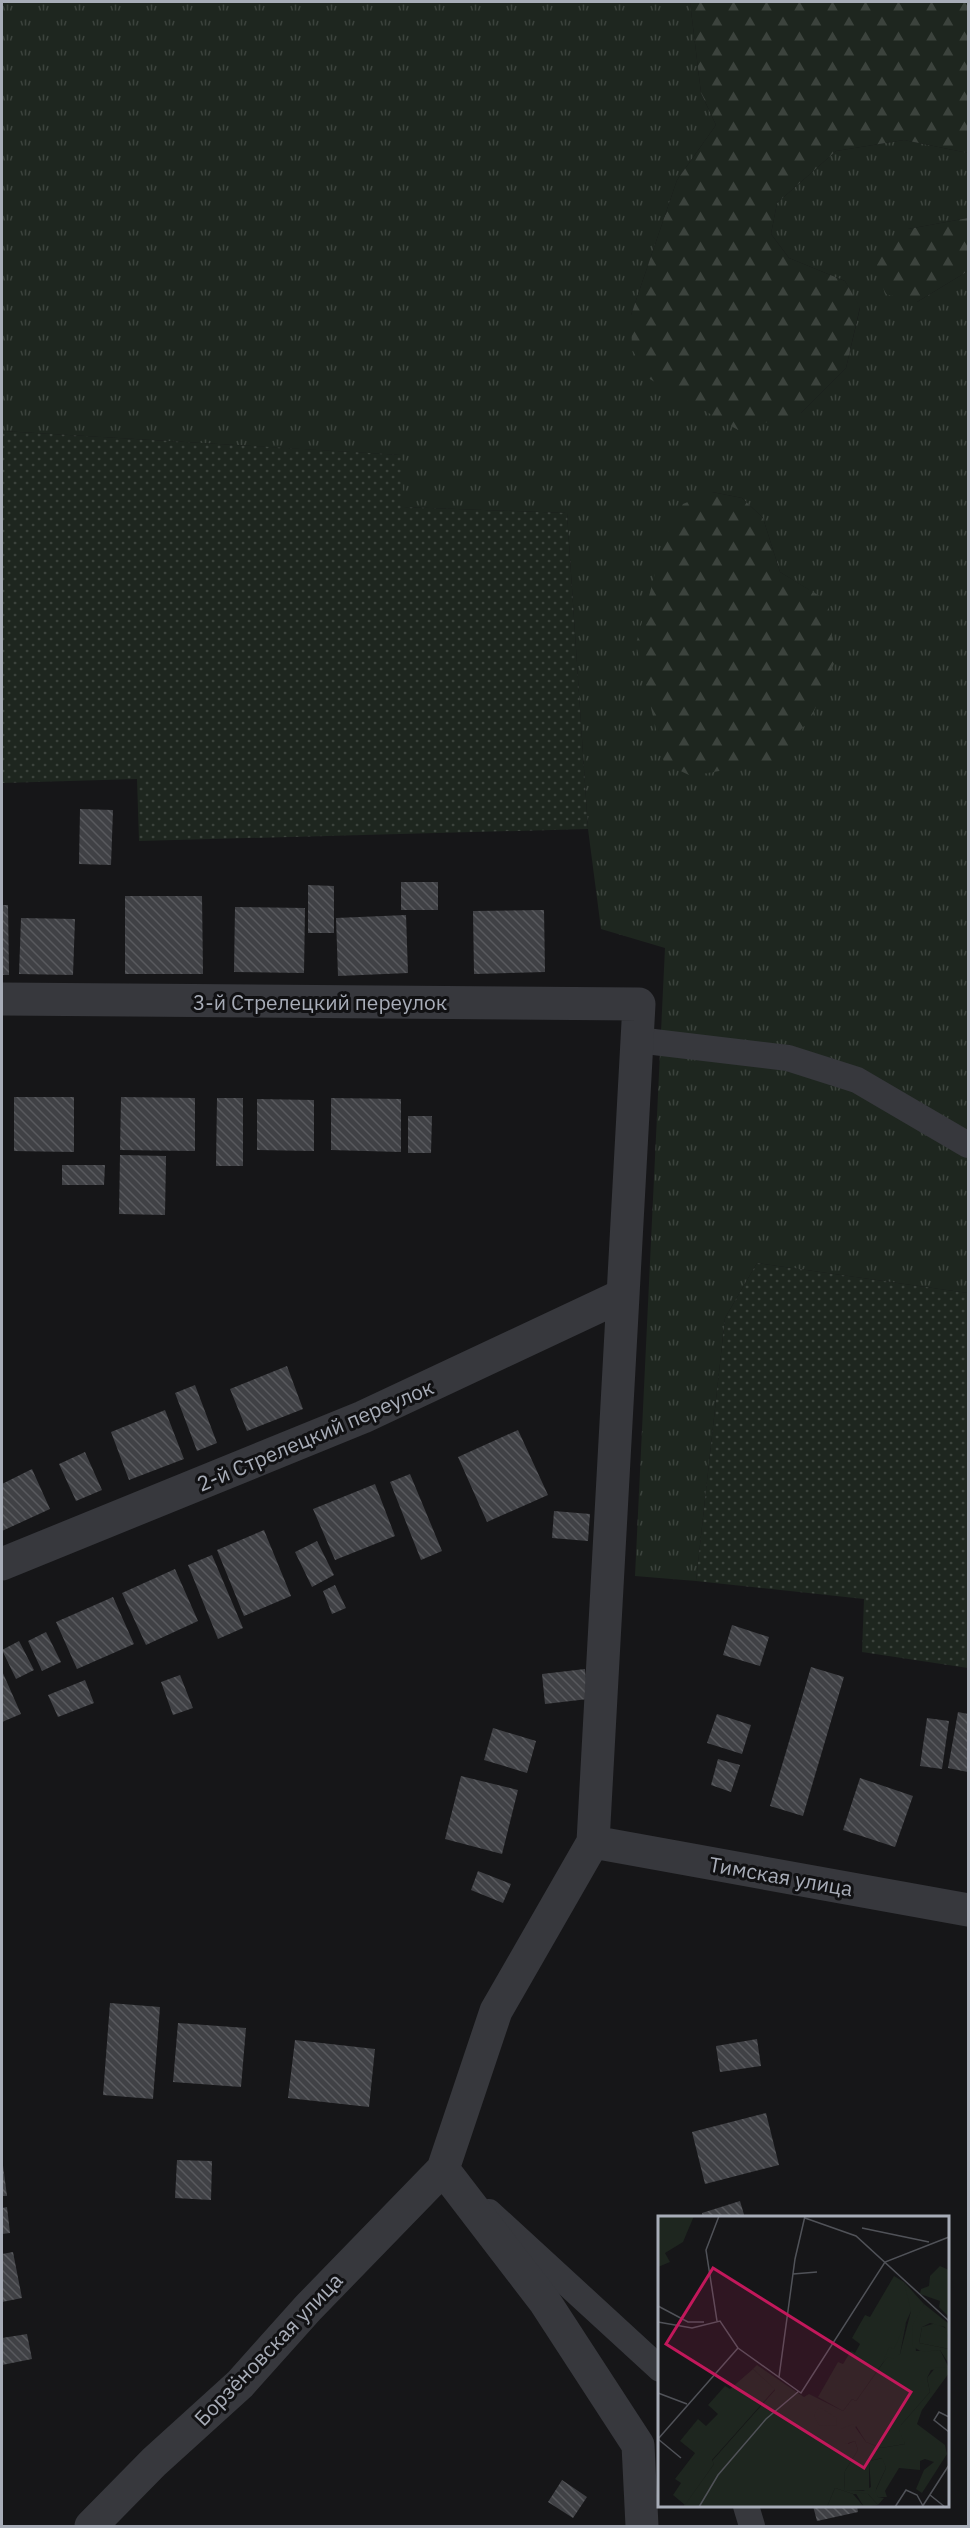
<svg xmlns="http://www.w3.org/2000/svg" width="970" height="2528" viewBox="0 0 970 2528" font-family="'IBM Plex Sans',sans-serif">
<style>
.grass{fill:url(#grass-tufts);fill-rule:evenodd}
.forest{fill:url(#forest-firs)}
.garden{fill:url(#garden-dots)}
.building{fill:url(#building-back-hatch)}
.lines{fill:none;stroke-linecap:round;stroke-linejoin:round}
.lane{stroke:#37383d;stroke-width:26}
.street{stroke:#37383d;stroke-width:33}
.labels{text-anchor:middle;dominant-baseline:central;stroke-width:6;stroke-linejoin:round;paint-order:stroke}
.street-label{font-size:21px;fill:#a8adb8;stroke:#111113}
.inset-road{fill:none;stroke:#505258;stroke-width:1.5}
.view{fill:#c2185b;fill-opacity:0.15;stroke:#c2185b;stroke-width:3}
.inset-edge{fill:none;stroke:#a8adb8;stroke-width:3}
</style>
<defs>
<pattern id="grass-tufts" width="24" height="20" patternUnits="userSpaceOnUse" patternTransform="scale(1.5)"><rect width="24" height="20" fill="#1e261f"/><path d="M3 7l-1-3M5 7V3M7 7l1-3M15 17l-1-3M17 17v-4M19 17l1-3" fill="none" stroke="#3c433d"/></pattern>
<pattern id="forest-firs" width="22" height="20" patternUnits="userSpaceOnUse" patternTransform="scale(1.5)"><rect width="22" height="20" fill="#1e261f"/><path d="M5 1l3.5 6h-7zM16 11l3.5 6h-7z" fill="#3c433d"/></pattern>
<pattern id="garden-dots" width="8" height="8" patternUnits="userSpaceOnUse" patternTransform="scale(1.5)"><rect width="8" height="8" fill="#1e261f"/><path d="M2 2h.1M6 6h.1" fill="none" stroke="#3c433d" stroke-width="1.8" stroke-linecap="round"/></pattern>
<pattern id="building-back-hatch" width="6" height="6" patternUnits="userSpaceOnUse" patternTransform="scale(1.5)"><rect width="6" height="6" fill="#404145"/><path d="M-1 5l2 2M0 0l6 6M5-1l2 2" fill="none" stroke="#595a5e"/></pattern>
</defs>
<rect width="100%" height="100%" fill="#161618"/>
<path class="grass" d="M2,2H690L701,93L716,125L677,180L631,315L801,413L846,368L860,308L845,281L789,258L771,234L777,203L836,151L904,140L968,153V218L908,229L917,302L968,271V1293L757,1263L725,1318L696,1581L635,1576L665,948L601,929L588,829L567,513L402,507L401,455L2,431ZM712,492L742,498L763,518L780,572L827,601L664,763Z"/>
<path class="forest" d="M690,2H968V153L904,140L836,151L777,203L771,234L789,258L845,281L860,307L846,368L801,413L738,430L648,378L632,349L631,315L677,180L716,125L701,93Z
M968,218V271L917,302L885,294L876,262L908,229Z
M712,492L742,498L763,518L780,572L828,601L835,661L812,716L776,761L691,776L664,763L636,644L665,537L683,504Z"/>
<path class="garden" d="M2,431L402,455L403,507L567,513L588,829L139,841L137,779L2,783Z
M757,1263L968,1293V1668L862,1652L864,1599L696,1581L725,1318Z"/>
<path class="building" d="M80,809L113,810L111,865L79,864Z
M401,882H438V910H401Z
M308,885L334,886V933H308Z
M125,896H202L203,974H125Z
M2,905H8L9,975H2Z
M235,907L305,908L304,973L234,972Z
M544,910L545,972L474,974L473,911Z
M406,915L408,973L338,976L336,918Z
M21,918L75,919L73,975L19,974Z
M14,1097H74V1152L14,1151Z
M121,1097L195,1098V1151L120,1150Z
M217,1098H243V1166H216Z
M331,1098L401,1099V1152L331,1150Z
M257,1099L314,1100V1151L257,1150Z
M408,1116H432L431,1153H408Z
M120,1155L166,1156L165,1215L119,1214Z
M62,1165H105L104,1185H62Z
M287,1366L303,1409L247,1431L230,1389Z
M195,1385L217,1443L197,1451L175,1393Z
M165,1410L184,1459L129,1480L111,1432Z
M518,1430L548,1495L487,1522L458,1457Z
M85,1452L102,1490L76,1501L59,1464Z
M32,1469L50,1509L2,1531V1484Z
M410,1474L442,1551L421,1560L390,1482Z
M375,1484L395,1536L335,1560L313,1509Z
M554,1511L590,1514L588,1541L552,1538Z
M264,1530L291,1596L244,1616L217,1550Z
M317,1541L334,1575L312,1587L295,1552Z
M212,1555L243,1628L218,1639L188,1565Z
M175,1569L198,1621L146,1645L122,1593Z
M335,1585L346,1608L332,1614L323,1591Z
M113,1597L134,1644L77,1669L56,1622Z
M732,1625L769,1637L760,1666L723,1655Z
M46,1632L61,1662L42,1671L28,1641Z
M19,1641L34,1670L16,1679L2,1650Z
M811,1667L844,1677L803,1816L770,1806Z
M585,1669L588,1699L545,1704L542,1674Z
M2,1671L21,1714L2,1722Z
M180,1675L193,1708L173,1715L161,1682Z
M85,1680L94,1703L58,1717L48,1695Z
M958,1712L968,1714V1772L948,1768Z
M717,1714L751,1725L742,1754L707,1743Z
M927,1718L949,1721L942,1769L920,1766Z
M493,1728L536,1741L527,1773L484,1760Z
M718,1759L740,1765L731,1792L711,1785Z
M461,1776L518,1790L502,1854L445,1839Z
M860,1778L913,1796L895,1847L843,1830Z
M478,1871L511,1884L503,1903L471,1890Z
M110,2003L160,2007L153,2099L103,2095Z
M178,2023L246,2028L241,2087L173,2082Z
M757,2039L761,2066L720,2072L716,2046Z
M295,2040L375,2049L369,2107L288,2098Z
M766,2113L779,2165L705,2184L692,2132Z
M2,2158L7,2196H2Z
M177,2160L212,2161L211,2200L175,2198Z
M740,2201L745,2218H703L702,2213Z
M7,2207L10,2233L2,2234V2208Z
M13,2252L22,2298L2,2302V2254Z
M27,2334L32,2359L2,2365V2338Z
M562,2480L587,2497L573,2518L548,2502Z
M813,2506H857L858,2512L817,2521Z"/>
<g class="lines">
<path class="lane" d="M637,1040L788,1058L857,1080L968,1145
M489,2212L660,2369
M746,2506L752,2526"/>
<path class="street" d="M2,999L639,1004L593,1842L496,2011L443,2169
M2,1564L363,1417L623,1295
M593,1842L968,1910
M91,2526L154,2462L240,2384L308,2308L443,2169L545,2302L638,2445L642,2526"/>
</g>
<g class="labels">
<g class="street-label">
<text x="320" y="1002">3-й Стрелецкий переулок</text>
<text transform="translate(315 1435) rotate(-23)">2-й Стрелецкий переулок</text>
<text transform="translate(781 1876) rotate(10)">Тимская улица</text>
<text transform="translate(268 2349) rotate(-46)">Борзёновская улица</text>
</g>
</g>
<g transform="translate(658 2216)">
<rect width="291" height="291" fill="#161618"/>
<path d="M246,66L266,88L257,118L258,135L282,134L291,152L273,154L269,162L272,176L243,209L247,228L223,232L208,226L198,210L190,228L197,225L200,234L187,255L186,274L205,275L213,271L211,245L225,242L228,252L218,273L220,281L226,282L220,289L210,278H195L177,272L169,291H25L56,248L54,245L117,174L95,153L99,149L146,181L151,178L185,195L194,183L198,185L230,140L242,138L253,95L249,93ZM278,107L289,113L291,133L261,127L264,111Z" fill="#1e261f"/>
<path d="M282,50L291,54V101L281,91L282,85L262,78L263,73L271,70L272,60ZM266,88L291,108V124L287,111L272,107L264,111L261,127L291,133V148L282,134L264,136L254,130L255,108ZM248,107L242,138L236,143L230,141L224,148L220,127ZM278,151L291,152V157L264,194L259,208L287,229L289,238L264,277L258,273L266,254L276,246L267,243L262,245V254L241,252L227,275L229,281H220L217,276L228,252L224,242L211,245V274L186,275L187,255L200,234L197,225L187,228L183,224V213L195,208L208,226L223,232L247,228L241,214L243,209L272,176L269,162ZM161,191L179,202L178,210L161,209L156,199ZM197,276L210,278L220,289L206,291Z" fill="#1e261f"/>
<path d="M0,0H36L25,26L7,37L12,46L0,51ZM236,60L246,66L253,95L236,133L231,131L224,148L198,185L194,183L185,195L160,181L180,146L185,148L193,135L197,137L202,128L194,122L207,99L212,101ZM95,153L117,173L54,244L56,248L27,289L15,279L23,267L17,263L37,237L22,225L40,203L48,210L60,198L50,189L67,170L72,173ZM177,272L195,278L206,291H169Z" fill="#1e261f"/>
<path class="inset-road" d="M147,2L198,20L291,105M204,12L271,26M135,58L159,56M0,90L30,106H46M59,105L48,34L61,0M0,106L34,112L62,105L80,132L143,177L227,46L291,21M121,161L137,43L147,0M0,177L29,188M291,201L281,196L276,204L291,216M0,223L80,132M0,223L23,242M272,279L287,291M41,291L60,259L108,203L141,175M237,291L248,274L259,279L265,290M264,291L291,249"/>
<path class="view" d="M55,52L253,176L206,252L8,128Z"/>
<rect width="291" height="291" class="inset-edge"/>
</g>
<rect width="970" height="2528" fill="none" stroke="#a8adb8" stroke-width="6"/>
</svg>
